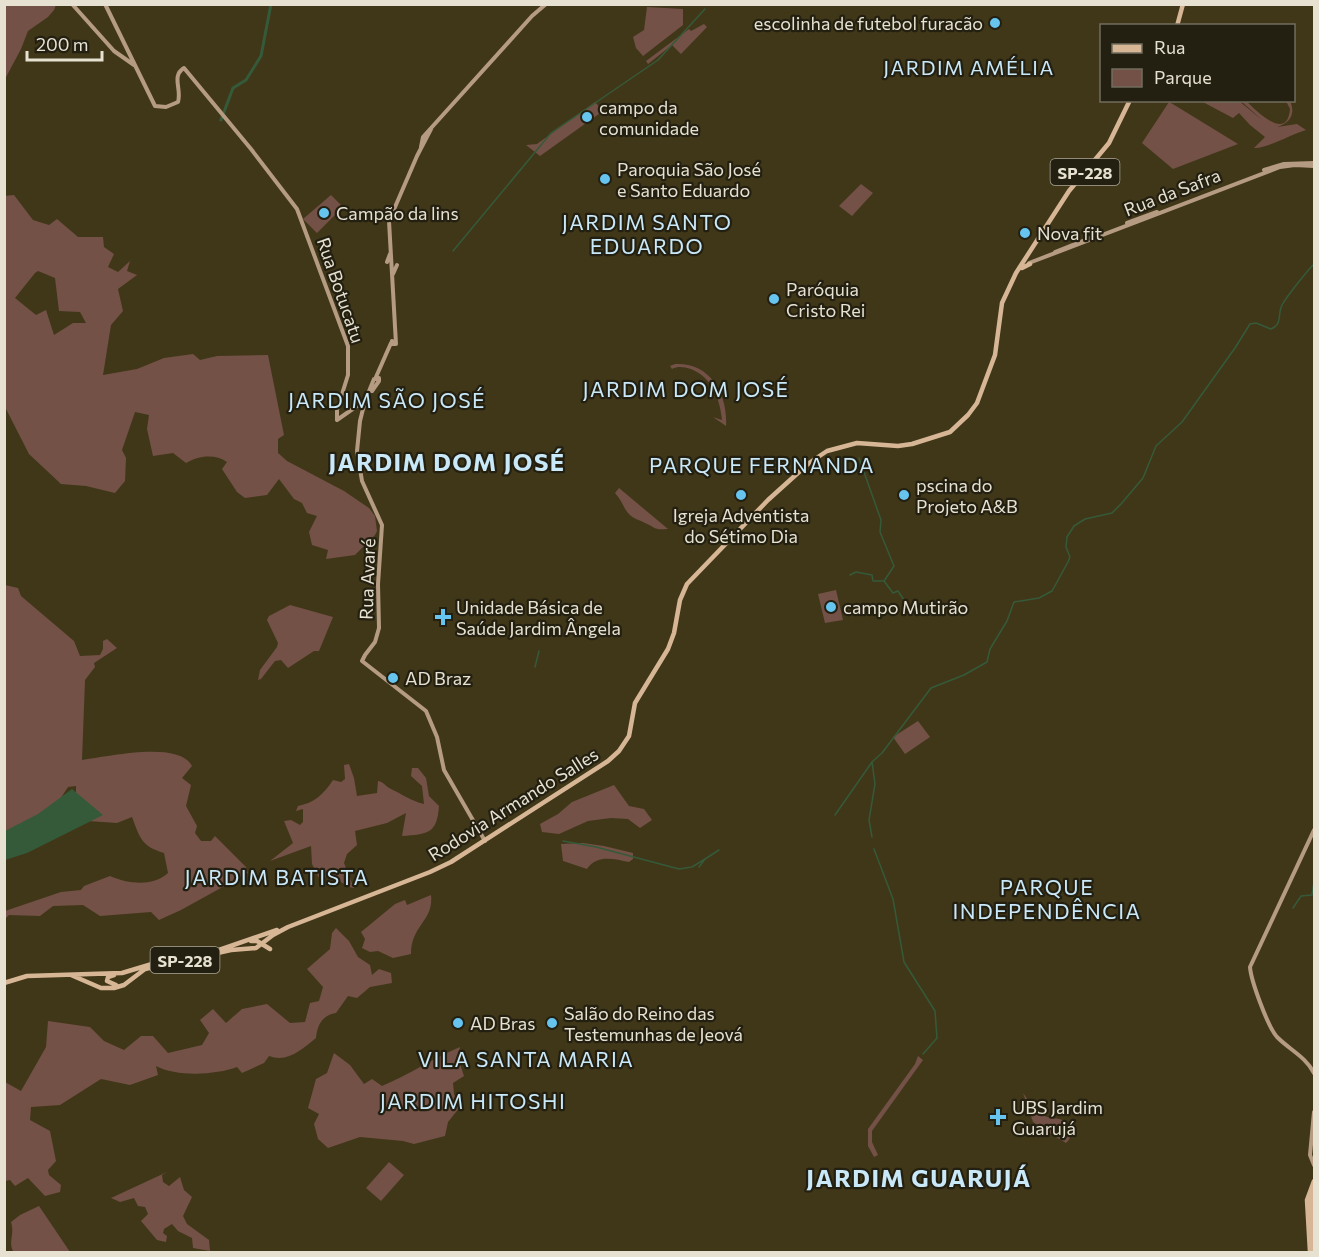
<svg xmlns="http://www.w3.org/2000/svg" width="1319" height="1257" viewBox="0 0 1319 1257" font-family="Commissioner,sans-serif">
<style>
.green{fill:#735146;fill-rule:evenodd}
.water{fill:#355a3a}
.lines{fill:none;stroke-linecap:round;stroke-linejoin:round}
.stream{stroke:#355a3a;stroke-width:1.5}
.canal{stroke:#355a3a;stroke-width:3}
.secondary{stroke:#b59b82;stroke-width:4}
.primary{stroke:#d7b696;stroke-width:4.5}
.poi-dot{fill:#66c4ef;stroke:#231f11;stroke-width:2}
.labels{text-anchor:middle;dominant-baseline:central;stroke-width:4.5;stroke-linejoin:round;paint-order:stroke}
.shield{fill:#231f11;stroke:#aca797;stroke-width:1.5}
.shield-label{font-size:16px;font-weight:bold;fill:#e6e1d0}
.poi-label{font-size:18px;fill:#e6e1d0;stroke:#231f11;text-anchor:start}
.street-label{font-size:18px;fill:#e6e1d0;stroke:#231f11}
.neighbourhood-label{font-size:20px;letter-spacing:1.5px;fill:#c9e8f8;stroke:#231f11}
.quarter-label{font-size:21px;letter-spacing:1.5px;fill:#c9e8f8;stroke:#231f11}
.district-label{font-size:24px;font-weight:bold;letter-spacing:1.5px;fill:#c9e8f8;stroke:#231f11}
</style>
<rect width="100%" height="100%" fill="#403719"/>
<path class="green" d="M5,4L56,5L54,10L48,17L28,31L21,49L5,79Z
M647,7L683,9V25L643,56L636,48L633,37L644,30Z
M704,24L707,27L681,54L672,45L648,64L646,61L689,29L691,31Z
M1201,101H1239L1262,120L1241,101H1246C1256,110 1287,143 1290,109L1286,101H1290C1296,114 1290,123 1277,127L1297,124L1306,130C1292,134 1266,149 1254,148L1265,137L1250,125L1239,113L1233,118Z
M595,102L603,111L540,156L526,145L537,144Z
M1169,102L1176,106L1238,144L1173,169L1142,143Z
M861,184L873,193L852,216L839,206Z
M14,195L33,220L49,225L57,219L78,237H103L104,247L114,254L108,267L118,272L130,261L127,271L137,275L118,289L123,311L111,325L103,375L137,369L164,358L193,354L200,360L217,356L268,355L284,435L278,439V453L287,461L344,491L369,508L375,516L377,531L375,535L355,555L326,559L328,550L312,545L309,532L317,516L307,513L302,503L294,499L279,479L267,495L245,498L237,492L222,469L227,462C215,453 197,456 186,463L173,453L153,456L147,429L149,415L135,412L122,450L126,458L125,481L115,493L86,486L61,484L29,454L5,407L4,196ZM38,271L55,278L59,311L80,312L86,323H73L54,335L46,310L36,315L15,298L35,273Z
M331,195L343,207L317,233L303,219Z
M675,364C710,362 728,394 726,426L713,417L722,420C720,399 712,377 691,369C684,367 678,366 672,369L670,366Z
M619,488L668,529C652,530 657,528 645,523C640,520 633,519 628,513C623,507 623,502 615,493Z
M5,585L18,588L21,596L74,641L80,656L100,655L103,649V641L107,639L117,648L94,663L95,667L85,680L82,760C106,757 179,740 192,766L182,778L191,785L186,806L197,826L195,833L201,841H211L215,836L246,867L248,873L181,910L159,920L151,912L100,916L83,905L53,906L40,916L9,915L5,919V911L61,892L81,890L84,886L110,876C129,884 152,887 168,873L164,853C141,846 140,838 132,817L117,823L88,821L76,797V786L68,787L55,807L5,834L4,790L6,787L4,785Z
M836,590L843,620L825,623L818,594Z
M290,605L333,617L319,651H314L288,668L281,660L275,661L261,679L258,680L260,670L277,647L278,643L267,620L269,616Z
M918,721L930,737L905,754L893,737Z
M349,764L354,778L357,796L377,793L378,781C384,782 385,786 391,789C402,794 411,801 424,804L422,786L411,776L412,768H418L426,778L429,796L439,806C437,834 428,834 402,836L406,813L387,823L355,831L357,845L347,854L344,863L354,888C343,887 338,877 327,873L325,879V884H322L312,864L311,846L270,861L293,843L284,821L291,820L300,825L303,822V809L296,811L298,806C314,803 324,794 333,780L341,782L345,779L344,765Z
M614,785L629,806L644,809L652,820L640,828L628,819L611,818L588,821L559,834L542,832L540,824L558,814L572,802Z
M583,843L604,846L633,853V859L629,862C614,859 597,854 587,869L563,861L561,844Z
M431,895C434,921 411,925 411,954L393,958L378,951L370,952L362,948L365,939L361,932L395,904L405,900L407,905Z
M336,928L349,941L358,957L370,965L372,975L379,969L391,973L392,983L370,987L357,998L348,996L336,1013C322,1015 317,1026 316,1038C302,1049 288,1063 269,1056L264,1063L242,1073L237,1067C216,1075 176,1077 156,1066L158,1075L130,1085L101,1079L60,1105L31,1107L30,1120L50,1131L56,1161L48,1170L49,1175L61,1185L60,1192L45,1196L28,1178L15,1186L10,1180L5,1181V1082L21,1091L46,1047L48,1021L90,1027L104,1041L124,1050L141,1036H153L168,1053L202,1045L209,1033L200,1020L213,1009L226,1023L242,1009L267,1004L290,1023L305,1022L310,1003L319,1001L323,987L307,969L330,949L332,933Z
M460,1047L458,1058L464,1076L453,1083L454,1094L460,1107L448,1122L445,1136L414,1144L403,1141L360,1137L328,1148L318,1139L314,1124L319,1114L308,1108L316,1079L327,1073L334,1053L350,1065L364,1084L372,1079L382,1086C409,1075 433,1058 460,1047Z
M918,1056L923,1060L872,1131V1142L878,1155L874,1157L868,1146V1129L915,1064Z
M1023,1093C1028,1100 1035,1111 1043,1115C1055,1122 1064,1113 1069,1131C1071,1137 1071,1138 1066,1143L1061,1140L1033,1122Z
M389,1162L404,1175L381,1201L366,1188Z
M167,1172L162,1175L163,1182L169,1186L180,1177L184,1190L192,1197L183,1216L187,1224L209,1240L210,1251L193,1248L192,1238L178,1231L172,1224L164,1229L163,1233L167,1236L166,1242L157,1240L141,1221L148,1214L145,1207L138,1206L134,1198L120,1202L111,1198Z
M39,1206L66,1246L70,1252H11L13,1251C8,1242 15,1234 11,1222L20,1215Z"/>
<path class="water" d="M72,789L103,815L27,853L5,860V831L38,814Z"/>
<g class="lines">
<path class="stream" d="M453,251L551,133L658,60L705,9
M859,458L881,520L880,532L894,566L884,581L893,593L898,591L904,600
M850,575L856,572L872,575L873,581H883
M535,667L539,651
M835,815L872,762
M872,837L869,820L875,784L872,762L882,753L931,688L964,675L987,662L990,649L1007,621L1014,602L1039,598L1052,591L1068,562L1070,557L1066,547L1067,537L1074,526L1085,519L1112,513L1121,504L1143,478L1156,446L1182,422L1235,348L1250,324L1256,323L1271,329C1283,324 1277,315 1282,305C1287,296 1307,271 1314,264
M563,841L596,847L679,869L692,867L705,859
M874,849L893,899L904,962L935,1011L937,1038L923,1054
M699,867L705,859L719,850
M1293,908L1301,896L1312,895L1314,882"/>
<path class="canal" d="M221,120L233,88L246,80L261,56L271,4"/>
<path class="secondary" d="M72,4L114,51L134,65
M105,4L155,106L166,107L178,102C182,89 171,76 184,68L251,149L297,209L348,346V375L337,410V420
M421,147L423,137L532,16L546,4
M1264,170L1284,164L1314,163
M1127,223L1157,212
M1055,252L1090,238
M387,262L390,254
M1029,263L1280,167L1295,165L1314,166
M393,274L397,265
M392,341L393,344H396L389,221L417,156L431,129
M376,377L391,343
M379,379H374L365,401L360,421L357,451L362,481L382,525L378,584L379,628L375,642L365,655L362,661L426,711L437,737L444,770L485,841
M372,391L379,381V378
M337,420L364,401
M1314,830L1250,967C1251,981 1268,1027 1277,1037C1290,1050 1306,1057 1314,1073
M1314,1112L1310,1155L1314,1165"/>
<path class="primary" d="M1177,26L1183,4
M1022,268L1030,264
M251,941H257L270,949
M219,950L277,930
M71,975L101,988H114L124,985L145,969L231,950L256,948L273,935L288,927L430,872L451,862L608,761L619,751L629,736L635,703L668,649L674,633L680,600L687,584L768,500L809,463L827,451L857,443L898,446L912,444L950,432L968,415L977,403L995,355L1002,303L1016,273L1069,191L1109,143L1130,100
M114,975L108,977L107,981L116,985
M4,983L27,976L122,973L152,964L179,959
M1310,1252L1307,1200L1314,1181
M1314,1252L1311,1202L1314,1190"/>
</g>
<g class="poi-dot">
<circle cx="995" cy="23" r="6"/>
<circle cx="587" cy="117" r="6"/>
<circle cx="605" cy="179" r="6"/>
<circle cx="324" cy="213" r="6"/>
<circle cx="1025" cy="233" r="6"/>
<circle cx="774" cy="299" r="6"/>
<circle cx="741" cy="495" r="6"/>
<circle cx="904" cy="495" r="6"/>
<circle cx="831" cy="607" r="6"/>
<path d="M440 608h6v6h6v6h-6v6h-6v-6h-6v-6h6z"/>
<circle cx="393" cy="678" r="6"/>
<circle cx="458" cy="1023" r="6"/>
<circle cx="552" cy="1023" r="6"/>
<path d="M995 1108h6v6h6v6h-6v6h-6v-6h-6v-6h6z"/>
</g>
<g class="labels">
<g class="shield">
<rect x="1050.5" y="159" width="69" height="26" rx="4.5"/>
<rect x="150.5" y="947" width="69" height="26" rx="4.5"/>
</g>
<g class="shield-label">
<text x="1085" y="172">SP-228</text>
<text x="185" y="960">SP-228</text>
</g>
<g class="poi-label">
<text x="983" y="23" text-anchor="end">escolinha de futebol furacão</text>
<text x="599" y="107">campo da<tspan x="599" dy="21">comunidade</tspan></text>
<text x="617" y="169">Paroquia São José<tspan x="617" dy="21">e Santo Eduardo</tspan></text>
<text x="336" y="213">Campão da lins</text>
<text x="1037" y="233">Nova fit</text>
<text x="786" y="289">Paróquia<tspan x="786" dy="21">Cristo Rei</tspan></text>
<text x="916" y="485">pscina do<tspan x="916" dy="21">Projeto A&amp;B</tspan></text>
<text x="741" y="515" text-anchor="middle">Igreja Adventista<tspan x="741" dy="21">do Sétimo Dia</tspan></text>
<text x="456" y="607">Unidade Básica de<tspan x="456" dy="21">Saúde Jardim Ângela</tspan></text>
<text x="843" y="607">campo Mutirão</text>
<text x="405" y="678">AD Braz</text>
<text x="564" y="1013">Salão do Reino das<tspan x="564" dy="21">Testemunhas de Jeová</tspan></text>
<text x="470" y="1023">AD Bras</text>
<text x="1012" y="1107">UBS Jardim<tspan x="1012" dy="21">Guarujá</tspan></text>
</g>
<g class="street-label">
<text transform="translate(1172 192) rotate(-21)">Rua da Safra</text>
<text transform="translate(341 290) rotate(71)">Rua Botucatu</text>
<text transform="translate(367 579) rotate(-88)">Rua Avaré</text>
<text transform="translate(513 804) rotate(-32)">Rodovia Armando Salles</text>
</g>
<g class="neighbourhood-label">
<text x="969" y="67">JARDIM AMÉLIA</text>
</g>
<g class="quarter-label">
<text x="647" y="221">JARDIM SANTO<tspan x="647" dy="24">EDUARDO</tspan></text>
<text x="686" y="388">JARDIM DOM JOSÉ</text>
<text x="387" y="399">JARDIM SÃO JOSÉ</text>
<text x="762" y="464">PARQUE FERNANDA</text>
<text x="277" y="876">JARDIM BATISTA</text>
<text x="1047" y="886">PARQUE<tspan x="1047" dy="24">INDEPENDÊNCIA</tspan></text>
<text x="526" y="1058">VILA SANTA MARIA</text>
<text x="473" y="1100">JARDIM HITOSHI</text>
</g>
<g class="district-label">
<text x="447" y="461">JARDIM DOM JOSÉ</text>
<text x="919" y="1177">JARDIM GUARUJÁ</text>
</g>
</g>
<rect width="1319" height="1257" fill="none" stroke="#e6e1d0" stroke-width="12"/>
<rect x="1100" y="24" width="195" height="78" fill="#231f11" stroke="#716d5d" stroke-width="1.5"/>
<rect x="1112" y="44" width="30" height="9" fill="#d7b696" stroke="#716d5d" stroke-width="1.5"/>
<text x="1154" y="54" font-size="18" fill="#e6e1d0">Rua</text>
<rect x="1112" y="69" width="30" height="18" fill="#735146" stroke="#716d5d" stroke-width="1.5"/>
<text x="1154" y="84" font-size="18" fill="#e6e1d0">Parque</text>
<path d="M27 51v9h75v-9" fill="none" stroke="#e6e1d0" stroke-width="3"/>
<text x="36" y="51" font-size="18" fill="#e6e1d0" stroke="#231f11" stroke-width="4.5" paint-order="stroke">200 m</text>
</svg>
